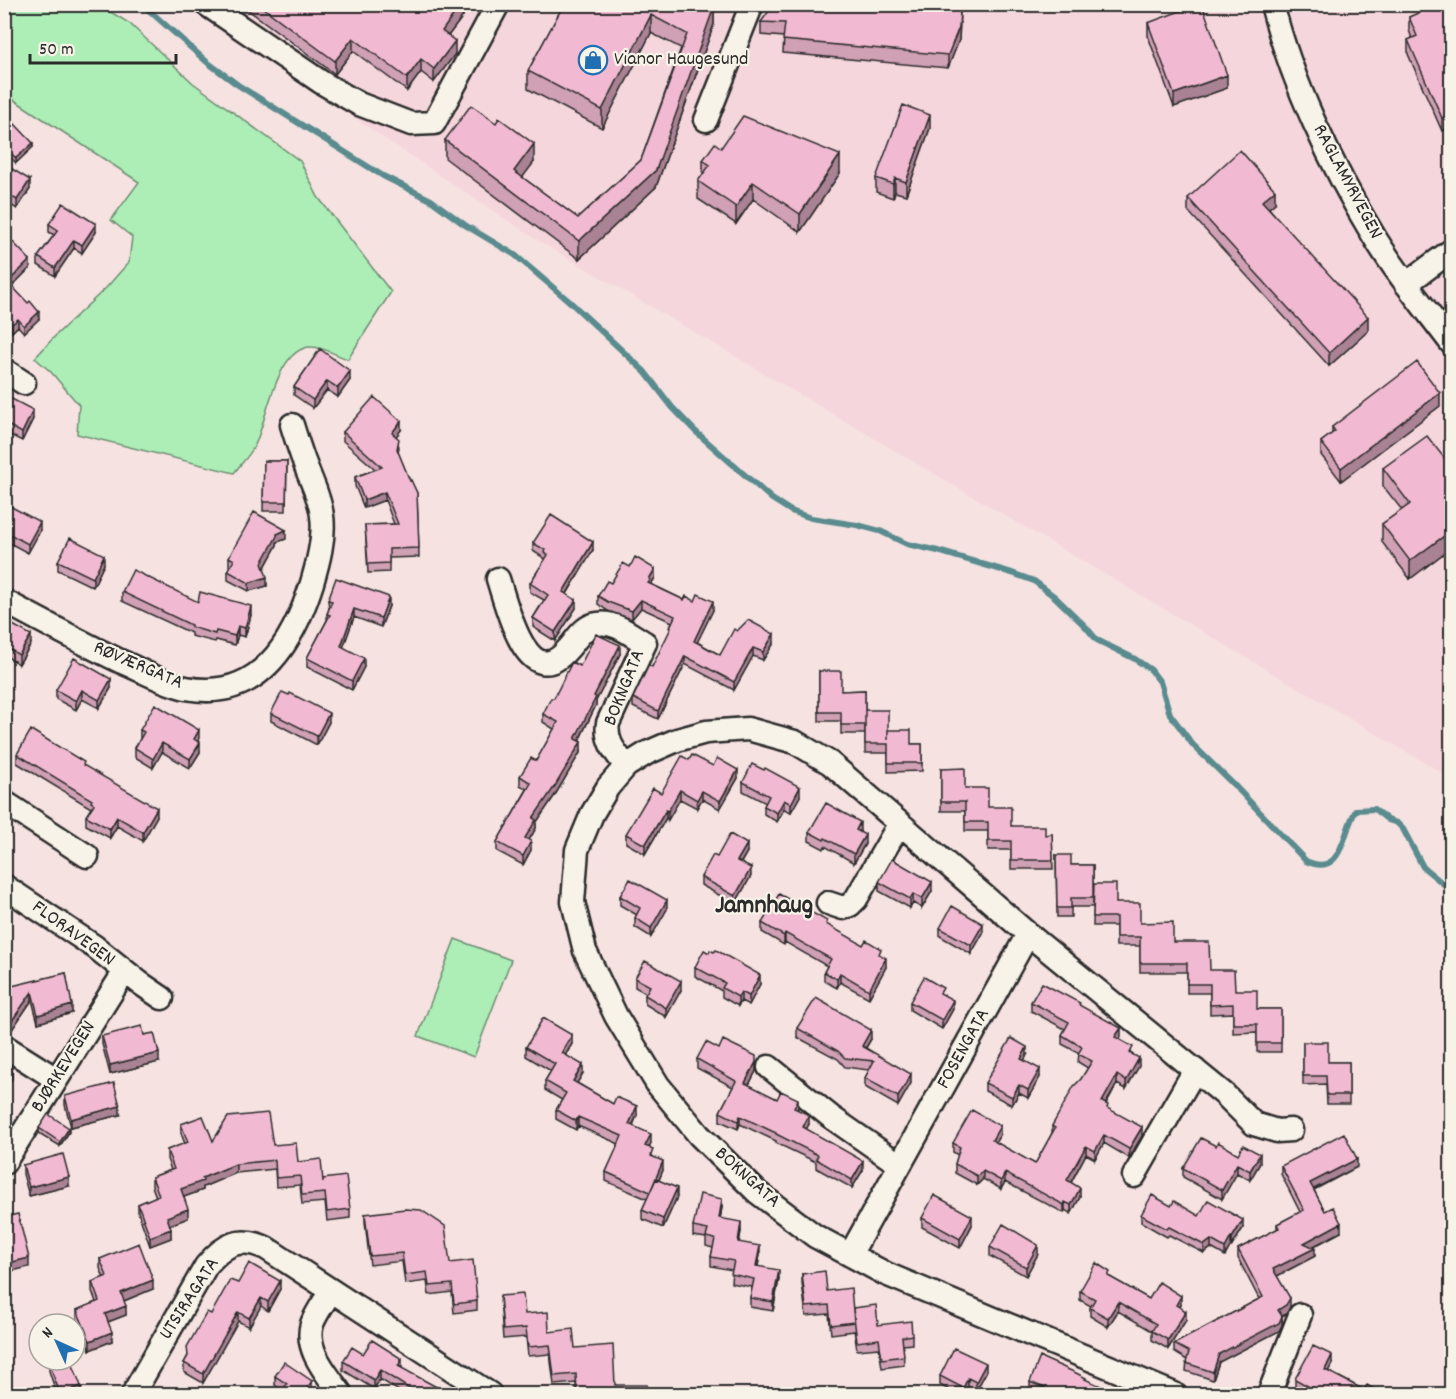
<svg xmlns="http://www.w3.org/2000/svg" width="1456" height="1399" viewBox="0 0 1456 1399" font-family="Dekko,sans-serif">
<style>
.built{fill:#f5d6dc}
.green{fill:#adeeb7;stroke:#6c8c71;stroke-width:1.5}
.lines{fill:none;stroke-linecap:round;stroke-linejoin:round}
.stream{stroke:#5a8b8e;stroke-width:6}
.minor-casing{stroke:#2b2b2b;stroke-width:27}
.minor{stroke:#f7f3e8;stroke-width:22}
.wall{fill:#d0a0b5;stroke:#2b2b2b;stroke-width:1.5}
.shaded-wall{fill:#a98293;stroke:#2b2b2b;stroke-width:1.5}
.building{fill:#f2bad2;stroke:#2b2b2b;stroke-width:1.5}
.labels{text-anchor:middle;dominant-baseline:central;stroke-width:4.5;stroke-linejoin:round;paint-order:stroke}
.poi-label{font-size:20px;fill:#2b2b2b;stroke:#f7f3e8;text-anchor:start}
.street-label{font-size:20px;fill:#2b2b2b;stroke:#f7f3e8}
.district-label{font-size:26px;font-weight:bold;fill:#2b2b2b;stroke:#f7f3e8}
</style>
<rect width="100%" height="100%" fill="#f6e2e1"/>
<filter id="ink" filterUnits="userSpaceOnUse"><feTurbulence type="fractalNoise" baseFrequency=".0167" numOctaves="2"/><feDisplacementMap in="SourceGraphic" scale="12" xChannelSelector="R" yChannelSelector="G"/><feConvolveMatrix kernelMatrix="1 2 1 2 8 2 1 2 1" color-interpolation-filters="sRGB"/></filter>
<g filter="url(#ink)">
<path class="built" d="M185,5H1451V778L534,238Z"/>
<path class="green" d="M4,5H99L129,23L193,83L300,161L318,197L391,292L348,359C338,356 323,347 312,347C276,346 267,422 254,447C249,456 240,465 234,473L77,434L79,405L51,372L35,358L57,334L106,288L129,262L132,237L111,220L139,182L5,94Z
M455,939L511,960L474,1057L418,1036Z"/>
<g class="lines">
<path class="stream" d="M142,4L207,62L238,85L383,176L431,200L465,225L515,255L569,301L645,372L672,407L695,431L772,499L791,511L811,518L857,525L880,531L907,544L938,551L1012,573L1034,581L1055,597L1085,626L1097,640L1135,659L1151,670L1160,682L1170,714L1193,745L1235,786L1306,861C1343,878 1342,833 1356,810L1374,809L1388,820L1397,823L1403,829L1423,867L1452,891"/>
<g class="minor-casing">
<path id="minor" d="M206,4L321,82L359,104L411,124L434,123L498,4
M1272,4C1291,80 1332,167 1372,233C1395,272 1425,308 1452,344
M706,120L752,4
M1406,284L1452,250
M4,370L24,383
M498,579C506,603 527,696 567,650C577,640 582,626 598,624C615,621 631,635 645,643L608,723C605,741 615,752 626,766
M4,601C43,622 82,643 122,662C143,671 163,683 186,688C259,702 293,643 312,583C318,563 325,537 322,516C320,497 311,481 305,464C300,451 296,438 292,425
M4,802L87,856
M4,886L95,947L140,983L162,998
M828,903L843,908L850,905L856,899L900,823
M4,1046L56,1079
M769,1067L831,1117L900,1165
M4,1163L125,971
M1134,1176L1195,1070
M850,1255L1028,934
M331,1291C325,1301 316,1313 312,1324C304,1350 328,1375 341,1394
M133,1394L206,1266C224,1244 240,1236 266,1248L490,1394
M1174,1394L886,1274L815,1236L757,1192L699,1135L658,1085L616,1016L585,951L573,902L577,850L592,814L608,787L626,766L647,753L677,740L706,732L748,729L795,742L830,763L1028,934L1224,1094L1254,1124L1277,1131L1291,1130
M1269,1394L1300,1315"/>
</g>
<use href="#minor" class="minor"/>
</g>
<path class="wall" d="M240,4H463V16L448,36L455,54L434,82L421,72L407,91L353,51L335,74Z
M564,4L714,13V24L656,187L579,259L445,158V140L534,162L522,177L578,218L641,160L681,48L651,33L602,128L528,89V71Z
M954,4V10L960,23L959,40L948,68L783,53L784,37L761,35V22Z
M1452,4V127L1442,131L1408,54V40L1412,39L1409,30V17Z
M1148,23L1227,88L1174,107L1148,36Z
M930,128L906,195L895,192L893,198L876,192V178Z
M4,132L33,147L16,163L4,151Z
M721,148L840,173L800,232L753,199L736,224L698,199V181L703,174V160Z
M4,164L30,189L17,209L6,202L4,205Z
M1188,198L1275,203L1269,208L1368,331L1329,366L1188,211Z
M49,224L96,232L82,253L74,248L55,276L38,265V257L54,235L49,232Z
M4,244L30,268L12,286L39,319L24,333L18,326L12,332L4,324Z
M320,349L350,380L338,397L327,390L313,408L294,395V387Z
M4,395L33,419L22,441L4,432Z
M1440,406L1341,481L1321,455V442L1332,434V427Z
M401,430L396,436L399,447L398,452L410,481L417,493L419,557L389,558V572L368,573L365,525L394,524L385,500L364,508L355,486V477L375,469L343,441V432Z
M264,461H287L286,511H263Z
M1383,468H1452V547L1410,579L1382,542V524L1402,510L1383,486Z
M4,503L40,531L28,553L4,540Z
M286,539L277,542V545L264,569L267,586L249,591L228,580V571L231,567L229,566V557Z
M533,543L593,550L567,594L576,608L555,641L533,627V618L544,600L530,592V583L544,561V558L533,551Z
M58,561L104,564L93,587L58,570Z
M630,567L655,578L651,584L684,600L713,610L697,642L720,655L737,631L774,643L763,660L753,656L734,690L685,664L658,719L633,707V698L652,667L670,631V627L672,622L641,608L632,619L608,611L598,604V596L611,583Z
M122,592L198,602L251,615L245,637L238,635L235,645L216,640L215,642L191,636V633L122,601Z
M328,600L389,606L381,627L354,617L343,647L364,667L352,690L307,667V658L327,620V614L329,609Z
M4,620L31,644L19,664L4,655Z
M620,654L596,701V705L579,741L581,751L555,795L536,823V828L529,840L531,850L523,865L497,851V842L527,789L520,785V776L536,761L554,729L543,722V714L580,666Z
M819,671L841,691L865,690V734H841V721H819Z
M111,688L99,708L82,699L76,710L56,699V690Z
M865,710L888,739L911,744H922V771L888,772V753H865Z
M271,713L329,722L317,745L271,721Z
M140,730L199,739L198,742L200,752L190,768L162,752L153,768L135,757V748L140,739Z
M17,754L84,766L157,816L143,841L117,826L110,838L86,825V816L91,808L17,763Z
M689,760L713,766L738,778L720,809L702,799L697,808L680,799L668,820L666,818L645,854L626,843V834Z
M941,769L1011,826L1045,835L1052,834L1053,869H1011V850H988V831H965V811H941Z
M743,782L800,796L791,812L784,809L777,822L764,814V806L766,803L743,791Z
M860,831V832L865,844L854,863L825,846L824,849L809,841V832Z
M747,852L741,863L751,876L735,904L701,885V877L717,857Z
M1056,855L1071,865H1093V907H1071V917H1057Z
M879,882L932,891L922,908L913,903L910,908L879,891Z
M1094,884L1140,923L1173,942L1210,970L1257,1009H1281V1052H1257V1032L1233,1033V1013L1210,1014V993H1187V972H1140V946H1116V926H1093Z
M620,896L667,909L651,937L635,927V918L637,915L620,905Z
M762,923L827,925L881,956L886,967L869,998L840,982L837,988L824,981V972L827,966L785,942L784,945L762,932Z
M940,928L983,933L971,954L940,936Z
M695,967L760,984L749,1005L741,1001L738,1006L722,997V991L695,976Z
M66,973L72,1013L38,1023L32,1000L11,1031L4,1026V998L12,987Z
M635,978L681,990L666,1017L645,1004V995L646,993L635,987Z
M943,995L953,1009L942,1029L910,1010V1002Z
M1031,1002L1080,1006L1121,1037L1119,1039L1133,1054L1139,1066L1126,1089L1117,1084L1106,1104L1108,1109L1142,1136L1129,1158L1104,1143L1095,1159L1086,1154L1071,1183L1080,1197L1071,1214L1065,1210L1064,1213L1005,1182L1001,1189L983,1179L977,1185L955,1173V1164L958,1155L953,1152V1143L1000,1135L995,1142L1035,1164L1052,1133V1126L1088,1068L1078,1062L1079,1053L1062,1044V1035L1065,1029L1031,1011Z
M797,1028L871,1039L866,1048L911,1083L898,1106L865,1087V1078L869,1070L845,1067L838,1059L797,1037Z
M102,1036L159,1062L110,1074L102,1044Z
M1303,1042L1328,1062H1349V1104H1327L1326,1084L1303,1085Z
M572,1044L566,1055L583,1073L577,1083L613,1104L637,1115L633,1126L651,1143L648,1147L653,1157L663,1170L659,1180L677,1197L663,1228L642,1219V1210L647,1199L606,1181V1172L619,1144L578,1126L576,1130L556,1119V1110L562,1100L545,1090V1081L551,1071L526,1056V1047Z
M1027,1055L1024,1061L1040,1077L1028,1098L1019,1093L1012,1105L985,1091V1083Z
M697,1059L756,1071L749,1085L777,1099L798,1108L797,1109L809,1124L806,1129L863,1170L852,1188L816,1168V1162L776,1143V1141L740,1124L738,1129L720,1121V1112L733,1087L697,1068Z
M65,1096L120,1115L71,1127L65,1105Z
M181,1124L213,1141L273,1145L323,1179L350,1209V1218L327,1221L325,1202L302,1204L300,1185L276,1187L275,1169L236,1173L203,1187V1190L184,1197L188,1218L170,1225L171,1238L150,1246L138,1212V1204L156,1197L152,1186V1177L171,1170L167,1159V1150L185,1144L181,1133Z
M39,1128L69,1132L60,1146L39,1133Z
M1216,1146L1238,1154L1260,1163L1250,1180L1237,1173L1222,1199L1183,1177V1168Z
M23,1165L69,1186L29,1196L23,1174Z
M1281,1166L1357,1167L1314,1190L1325,1211L1341,1232L1313,1247L1315,1256L1277,1276L1290,1307L1286,1314L1282,1316V1325L1279,1331L1219,1362L1213,1380L1186,1371L1187,1360L1174,1352V1344L1259,1299L1238,1258V1249L1277,1229V1224L1300,1212L1281,1174Z
M1171,1206L1199,1216L1243,1228L1232,1246L1231,1245L1225,1256L1211,1248L1204,1253L1169,1235L1167,1237L1141,1222V1215Z
M722,1207L720,1218L741,1231L739,1242L760,1255L758,1266L779,1279L773,1311L750,1307V1298L752,1287L731,1283L732,1270L711,1266V1257L713,1248L706,1246V1238L693,1236V1227Z
M365,1214L450,1263L477,1301V1310L454,1313L452,1292L429,1295L427,1281L405,1284L402,1261L370,1265L365,1222Z
M922,1218L972,1225L960,1248L922,1227Z
M990,1247L1038,1254L1026,1276L990,1256Z
M100,1259L153,1289L124,1301L126,1315L108,1322L112,1341L90,1350L77,1319V1310L96,1302L92,1291V1282L104,1278L100,1268Z
M802,1274L878,1325L912,1335V1344L903,1345L904,1365L882,1368L879,1348L857,1350L854,1330V1331L831,1334L829,1314L806,1316L802,1283Z
M1110,1277L1149,1299L1181,1305L1180,1307L1186,1320L1168,1349L1152,1340V1331L1118,1311L1108,1327L1090,1316V1308L1091,1306L1080,1300V1291Z
M238,1283L280,1289L268,1311L261,1306L249,1327L238,1321L203,1383L184,1372V1363L211,1314Z
M500,1296L549,1332L575,1348L615,1385L647,1395H577L576,1383L554,1385L550,1354L528,1356L526,1337L503,1339Z
M363,1354L402,1369L451,1395H405L380,1379L374,1389L343,1370V1361Z
M49,1362L81,1386V1395H57L49,1371Z
M1332,1364L1328,1371L1364,1390L1390,1395H1307L1295,1388V1379Z
M986,1372L976,1391L968,1387L964,1395H958L940,1385V1376Z
M275,1376L312,1390H282L275,1385Z
M1086,1380L1120,1395H1038L1030,1391V1382Z"/>
<path class="shaded-wall" d="M461,4H463V16L442,44V31Z
M709,4H718L714,13V24L656,187L579,259V241L656,170Z
M960,10L959,40L948,68V55Z
M651,15V33L602,128V110Z
M353,38V51L335,74V61Z
M455,41V54L434,82V69Z
M421,59V72L407,91V78Z
M1227,75V88L1174,107V94Z
M1452,114V127L1442,131V118Z
M930,115V128L906,195V182Z
M33,143V147L16,163V158Z
M534,144V162L514,189V171Z
M840,155V173L800,232V214Z
M895,178V192L893,198V184Z
M30,180V189L17,209V200Z
M753,182V199L736,224V207Z
M1275,190V203L1262,214V201Z
M6,193V202L4,205V196Z
M96,224V232L82,253V245Z
M74,240V248L55,276V268Z
M30,260V268L8,290V282Z
M39,312V319L24,333V326Z
M1368,317V331L1329,366V353Z
M18,319V326L12,332V324Z
M350,371V380L338,397V388Z
M327,381V390L313,408V400Z
M1440,393V406L1341,481V468Z
M33,410V419L22,441V433Z
M401,421V430L392,442V433Z
M385,492V500L364,508V500Z
M40,522V531L28,553V544Z
M286,530V539L277,542V545L262,572V563L277,534Z
M1452,530V547L1410,579V561Z
M593,542V550L563,600V592Z
M104,555V564L93,587V578Z
M655,569V578L651,584L648,591L649,579Z
M267,577V586L249,591V583Z
M389,597V606L381,627V618Z
M576,600V608L555,641V632Z
M641,600V608L632,619V611Z
M713,601V610L694,649V641Z
M251,606V615L245,637V628Z
M354,609V617L341,654V646Z
M238,626V635L235,645V636Z
M774,634V643L763,660V652Z
M31,635V644L19,664V655Z
M620,645V654L596,701V705L575,748V739L594,696Z
M753,648V656L734,690V682Z
M685,656V664L658,719V711Z
M364,658V667L352,690V681Z
M111,679V688L99,708V700Z
M82,690V699L76,710V701Z
M329,713V722L317,745V736Z
M199,730V739L194,748V739Z
M581,742V751L555,795L536,823V828L525,847V838L533,818Z
M162,743V752L153,768V759Z
M200,743V752L190,768V759Z
M738,770V778L720,809V801Z
M800,787V796L791,812V804Z
M680,790V799L668,820V811Z
M702,791V799L697,808V800Z
M784,800V809L777,822V813Z
M157,808V816L143,841V832Z
M666,810V818L645,854V845Z
M117,817V826L110,838V829Z
M860,822V831L856,839V830Z
M865,835V844L854,863V854Z
M531,841V850L523,865V856Z
M747,844V852L737,869V861Z
M751,868V876L735,904V896Z
M932,882V891L922,908V899Z
M913,894V903L910,908V899Z
M667,900V909L651,937V928Z
M983,924V933L971,954V945Z
M785,933V942L784,945V936Z
M886,958V967L869,998V990Z
M840,973V982L837,988V979Z
M760,975V984L749,1005V996Z
M12,979V987L4,989V981Z
M681,981V990L666,1017V1008Z
M32,992V1000L11,1031V1022Z
M741,992V1001L738,1006V997Z
M953,1000V1009L942,1029V1020Z
M72,1005V1013L38,1023V1015Z
M1121,1028V1037L1115,1046V1037Z
M871,1030V1039L862,1054V1046Z
M572,1035V1044L562,1061V1053Z
M1027,1047V1055L1021,1067V1059Z
M159,1053V1062L110,1074V1065Z
M1139,1058V1066L1126,1089V1081Z
M756,1062V1071L745,1092V1083Z
M583,1065V1073L573,1090V1081Z
M1040,1069V1077L1028,1098V1090Z
M12,1071V1079L4,1090V1082Z
M911,1074V1083L898,1106V1097Z
M1117,1075V1084L1102,1110V1102Z
M1019,1085V1093L1012,1105V1097Z
M798,1099V1108L794,1116V1108Z
M120,1106V1115L71,1127V1119Z
M637,1106V1115L629,1133V1124Z
M809,1115V1124L803,1136V1127Z
M740,1116V1124L738,1129V1121Z
M578,1117V1126L576,1130V1121Z
M1000,1126V1135L992,1148V1140Z
M1142,1127V1136L1129,1158V1149Z
M69,1128V1132L60,1146V1142Z
M651,1134V1143L645,1155V1146Z
M1104,1135V1143L1095,1159V1151Z
M1086,1146V1154L1067,1189V1180Z
M1260,1154V1163L1250,1180V1171Z
M1357,1159V1167L1310,1191V1183Z
M663,1161V1170L650,1201V1192Z
M863,1161V1170L852,1188V1180Z
M236,1164V1173L203,1187V1190L181,1198V1189L202,1178Z
M1237,1164V1173L1222,1199V1190Z
M983,1171V1179L977,1185V1176Z
M1005,1173V1182L1001,1189V1181Z
M69,1177V1186L29,1196V1187Z
M677,1188V1197L663,1228V1219Z
M1080,1188V1197L1071,1214V1205Z
M722,1199V1207L719,1227V1218Z
M1065,1202V1210L1064,1213V1205Z
M188,1209V1218L167,1226V1217Z
M972,1216V1225L960,1248V1239Z
M1243,1220V1228L1232,1246V1238Z
M741,1222V1231L738,1251V1242Z
M1341,1223V1232L1304,1251V1243Z
M171,1229V1238L150,1246V1237Z
M1231,1237V1245L1225,1256V1248Z
M1211,1240V1248L1204,1253V1245Z
M1038,1245V1254L1026,1276V1267Z
M760,1246V1255L756,1274V1266Z
M1315,1248V1256L1273,1278V1269Z
M29,1258V1267L4,1273V1264Z
M779,1270V1279L773,1311V1302Z
M153,1280V1289L121,1302V1293Z
M280,1281V1289L268,1311V1302Z
M1181,1296V1305L1176,1314V1305Z
M261,1298V1306L249,1327V1318Z
M1290,1298V1307L1286,1314L1278,1318V1310Z
M1118,1302V1311L1108,1327V1318Z
M126,1306V1315L105,1323V1314Z
M1186,1311V1320L1168,1349V1340Z
M238,1312V1321L203,1383V1374Z
M1282,1316V1325L1279,1331L1219,1362L1213,1380V1372L1219,1354Z
M112,1332V1341L90,1350V1341Z
M1332,1355V1364L1325,1378V1370Z
M402,1359V1368L398,1366Z
M986,1363V1372L976,1391V1382Z
M380,1370V1379L374,1389V1380Z
M968,1378V1387L964,1395H963V1388Z
M312,1381V1390L308,1395L305,1391Z
M81,1386V1395H60V1394Z"/>
<path class="building" d="M258,4H461L442,31L455,41L434,69L421,59L407,78L353,38L335,61Z
M564,4H710L714,7L656,170L579,241L445,140L471,105L496,123L499,118L534,144L514,171L578,218L641,160L687,34L651,15L602,110L528,71Z
M774,4H953V10H960L959,27L948,55L783,40L785,23L761,22Z
M1199,4H1202L1227,75L1174,94L1148,23Z
M1438,4H1452V114L1442,118L1408,40L1417,36L1409,17Z
M903,105L930,115L906,182L895,178L893,184L876,178Z
M743,116L840,155L800,214L753,182L736,207L698,181L710,165L703,160L715,143L721,148Z
M14,123L33,143L16,158L4,147V132Z
M1240,150L1275,190L1262,201L1368,317L1329,353L1188,198Z
M4,164L30,180L17,200L6,193L4,196Z
M63,203L96,224L82,245L74,240L55,268L38,257L58,230L49,224Z
M10,239L30,260L8,282L28,303L30,301L39,312L24,326L18,319L12,324L4,316V244Z
M320,349L350,371L338,388L327,381L313,400L294,387Z
M1417,362L1440,393L1341,468L1321,442L1335,431L1332,427Z
M4,395L33,410L22,433L4,423Z
M374,397L401,421L392,433L399,439L397,449L410,481L411,480L417,493L419,548L389,549V563L368,564L365,525L398,524L385,492L364,500L355,477L382,467L343,432Z
M1427,436L1452,468V530L1410,561L1382,524L1410,504L1383,468Z
M264,461H287L286,502H263Z
M4,503L40,522L28,544L4,531Z
M254,512L286,530L277,534V536L262,563L267,577L249,583L228,571L234,560L229,557Z
M551,515L593,542L563,592L576,600L555,632L533,618L548,595L530,583L548,555L544,552L545,550L533,543Z
M70,538L104,555L93,578L58,561Z
M635,557L655,569L649,579L651,580L648,583L684,600L686,596L695,601L698,594L713,601L694,641L720,655L734,629L737,631L748,620L774,634L763,652L753,648L734,682L685,656L658,711L633,698L649,665L652,667L671,628L670,627L675,616L641,600L632,611L608,602L598,596L607,581L611,583L623,563L630,567Z
M133,570L198,602L200,592L251,606L245,628L238,626L235,636L216,631L215,634L191,627V625L122,592Z
M336,578L389,597L381,618L354,609L341,646L364,658L352,681L307,658L330,615L327,614L332,601L328,600Z
M4,620L31,635L19,655L4,646Z
M596,634L620,645L594,696L596,697L575,739L581,742L555,786L533,818L536,820L525,838L531,841L523,856L497,842L531,783L520,776L531,758L536,761L558,722L543,714L551,698H554L572,662L580,666Z
M74,658L111,679L99,700L82,690L76,701L56,690Z
M819,671H841V691L865,690V725H841V712H819Z
M282,692L289,695L290,693L329,713L317,736L271,713Z
M155,704L199,730L194,739L200,743L190,759L162,743L153,759L135,748L144,732L140,730Z
M865,710H888V740V730H911V744H922V763H888V744H865Z
M31,730L84,762L83,765L157,808L143,832L117,817L110,829L86,816L94,804L91,802L92,800L17,754Z
M692,755L713,766L717,758L738,770L720,801L702,791L697,800L680,790L668,811L666,810L645,845L626,834L653,788L661,793L682,756L689,760Z
M752,764L764,770L765,768L800,787L791,804L784,800L777,813L764,806L769,796L743,782Z
M965,768V788H988V807H1011V826H1045V835L1052,834L1053,860H1011V841H988V822H965V802H941V769Z
M826,803L860,822L856,830L865,835L854,854L825,838L824,840L809,832Z
M730,834L747,844L737,861L751,868L735,896L701,877L713,855L717,857Z
M1056,855H1071V865H1093V898H1071V908H1057Z
M892,859L932,882L922,899L913,894L910,899L879,882Z
M630,879L667,900L651,928L635,918L640,908L620,896Z
M1094,884H1116V903H1140V923L1173,922V942H1209L1210,970H1234L1235,990H1257V1009H1281V1043H1257V1024H1233V1004L1210,1005V984H1187V963H1140V937H1116V917H1093Z
M779,894L827,921L826,924L863,945L866,940L881,949L879,954L886,958L869,990L840,973L837,979L824,972L831,959L785,933L784,936L762,923Z
M952,906L983,924L971,945L940,928Z
M4,950L12,979L4,981Z
M704,950L709,953L710,950L714,952L716,950L760,975L749,996L741,992L738,997L722,988L725,983L695,967Z
M645,961L681,981L666,1008L645,995L650,986L635,978Z
M66,973L72,1005L38,1015L32,992L11,1022L4,1018V998L12,986Z
M924,977L943,988L940,993L953,1000L942,1020L910,1002Z
M1042,983L1080,1003L1079,1005L1121,1028L1115,1037L1133,1047L1130,1053L1139,1058L1126,1081L1117,1075L1102,1102L1108,1105L1107,1108L1142,1127L1129,1149L1104,1135L1095,1151L1086,1146L1067,1180L1080,1188L1071,1205L1065,1202L1064,1205L1005,1173L1001,1181L983,1171L977,1176L955,1164L960,1147L953,1143L972,1110L1000,1126L992,1140L1035,1164L1055,1128L1052,1126L1074,1086L1081,1079L1092,1061L1078,1054L1082,1047L1062,1035L1069,1022L1031,1002Z
M816,998L871,1030L862,1046L911,1074L898,1097L865,1078L874,1061L845,1058L838,1051L797,1028Z
M543,1018L572,1035L562,1053L583,1065L573,1081L613,1104L616,1097L637,1106L629,1124L651,1134L645,1146L653,1149L651,1156L663,1161L650,1192L606,1172L622,1136L578,1117L576,1121L556,1110L566,1093L545,1081L555,1064L526,1047Z
M142,1026L144,1035L154,1033L159,1053L110,1065L102,1036Z
M1011,1038L1027,1047L1021,1059L1040,1069L1028,1090L1019,1085L1012,1097L985,1083Z
M723,1040L756,1056V1062L745,1083L777,1099L781,1091L798,1099L794,1108L809,1115L803,1127L863,1161L852,1180L816,1159L818,1155L776,1134V1133L740,1116L738,1121L720,1112L736,1081L697,1059L706,1042L719,1049Z
M1303,1042H1328V1062H1349V1095H1327L1326,1076H1303Z
M4,1066L12,1071L4,1082Z
M114,1083L120,1106L71,1119L65,1096Z
M268,1113L273,1145L296,1143L298,1162L321,1159L323,1182V1179L346,1176L350,1209L327,1212L325,1193L302,1195L300,1176L276,1178L275,1160L236,1164L202,1178L203,1181L181,1189L188,1209L167,1217L171,1229L150,1237L138,1204L159,1195L152,1177L174,1169L167,1150L188,1142L181,1124L203,1116L213,1141L228,1117Z
M48,1114L69,1128L60,1142L39,1128Z
M1344,1133L1357,1159L1310,1183L1325,1211L1333,1207L1341,1223L1304,1243L1315,1248L1273,1269L1290,1298L1286,1305L1278,1310L1282,1316L1279,1323L1219,1354L1213,1372L1186,1363L1189,1352L1174,1344L1263,1297L1238,1249L1279,1228L1277,1224L1304,1210L1281,1166Z
M1201,1138L1216,1146L1218,1142L1238,1154L1243,1145L1260,1154L1250,1171L1237,1164L1222,1190L1183,1168Z
M63,1154L69,1177L29,1187L23,1165Z
M656,1179L677,1188L663,1219L642,1210Z
M700,1194L722,1199L719,1218L741,1222L738,1242L760,1246L756,1266L779,1270L773,1302L750,1298L754,1279L731,1274L734,1261L711,1257L715,1239L706,1237L708,1230L693,1227Z
M934,1195L972,1216L960,1239L922,1218Z
M1152,1195L1171,1206L1174,1201L1199,1216L1208,1200L1243,1220L1232,1238L1231,1237L1225,1248L1211,1240L1204,1245L1169,1227L1167,1229L1141,1215Z
M405,1209L421,1210L445,1226L450,1263L473,1260L477,1301L454,1304L452,1284L429,1286L427,1272L405,1275L402,1253L370,1256L365,1214Z
M18,1214L29,1258L4,1264V1234L5,1233L4,1217Z
M1003,1224L1038,1245L1026,1267L990,1247Z
M139,1243L153,1280L121,1293L126,1306L105,1314L112,1332L90,1341L77,1310L99,1301L92,1282L107,1276L100,1259Z
M249,1263L280,1281L268,1302L261,1298L249,1318L238,1312L203,1374L184,1363L188,1356L187,1347L207,1312L211,1314L230,1280L238,1283Z
M1096,1263L1110,1272L1108,1276L1149,1299L1159,1282L1181,1296L1176,1305L1186,1311L1168,1340L1152,1331L1156,1324L1118,1302L1108,1318L1090,1308L1095,1299L1080,1291Z
M825,1271L827,1291L851,1288L854,1322L831,1325L829,1305L806,1307L802,1274Z
M523,1294L525,1314L548,1312L549,1332L573,1329L575,1348L613,1345L615,1385H647V1395H612V1391L577,1394L576,1374L554,1376L550,1345L528,1347L526,1328L503,1330L500,1296Z
M876,1305L878,1325L911,1321L912,1335L902,1337L904,1356L882,1359L879,1339L857,1342L853,1308Z
M372,1340L402,1359L398,1366L451,1395H411L413,1391L380,1370L374,1380L343,1361L352,1347L363,1354Z
M1313,1346L1332,1355L1325,1370L1364,1390L1367,1385L1381,1393L1382,1391L1390,1395H1324L1295,1379Z
M954,1348L986,1363L976,1382L968,1378L963,1388L940,1376Z
M1040,1357L1076,1373L1086,1378L1085,1379L1120,1395H1061L1030,1382Z
M54,1360H71L81,1386L60,1394L49,1362Z
M284,1362L312,1381L305,1391L310,1395H279L287,1384L275,1376Z"/>
</g>
<defs>
<g id="shop-ring" transform="scale(1.5)"><circle r="9.5" fill="#f7f3e8" stroke="#1f6fb2" stroke-width="1.5"/><path d="M-5-2.5h2.3a2.7 3.5 0 0 1 5.4 0H5L5.5 6h-11ZM-1.5-2.5h3a1.5 2.3 0 0 0-3 0Z" fill="#1f6fb2"/></g>
</defs>
<g fill-rule="evenodd">
<use href="#shop-ring" x="593" y="60"/>
</g>
<g class="labels">
<g class="poi-label">
<text x="614" y="60">Vianor Haugesund</text>
</g>
<g class="street-label">
<text transform="translate(1347 182) rotate(62)">RAGLAMYRVEGEN</text>
<text transform="translate(138 666) rotate(23)">RØVÆRGATA</text>
<text transform="translate(625 688) rotate(-68)">BOKNGATA</text>
<text transform="translate(73 934) rotate(36)">FLORAVEGEN</text>
<text transform="translate(964 1049) rotate(-61)">FOSENGATA</text>
<text transform="translate(64 1067) rotate(-58)">BJØRKEVEGEN</text>
<text transform="translate(747 1178) rotate(42)">BOKNGATA</text>
<text transform="translate(190 1299) rotate(-57)">UTSIRAGATA</text>
</g>
<g class="district-label">
<text x="764" y="906">Jamnhaug</text>
</g>
</g>
<rect width="1456" height="1399" fill="none" stroke="#f7f3e8" stroke-width="24"/>
<rect x="12" y="12" width="1432" height="1375" fill="none" stroke="#2b2b2b" stroke-width="2" filter="url(#ink)"/>
<g transform="translate(57 1342) rotate(315)"><circle r="28" fill="#f7f3e8" stroke="#a5a39c" stroke-width="1.5"/>
<path d="M0-4.5L10 22L0 15L-10 22Z" fill="#1f6fb2"/>
<text y="-9" font-size="16" font-weight="bold" text-anchor="middle" fill="#2b2b2b">N</text>
</g>
<path d="M30 54v9h146v-9" fill="none" stroke="#2b2b2b" stroke-width="3"/>
<text x="39" y="54" font-size="18" fill="#2b2b2b" stroke="#f7f3e8" stroke-width="4.5" paint-order="stroke">50 m</text>
</svg>
